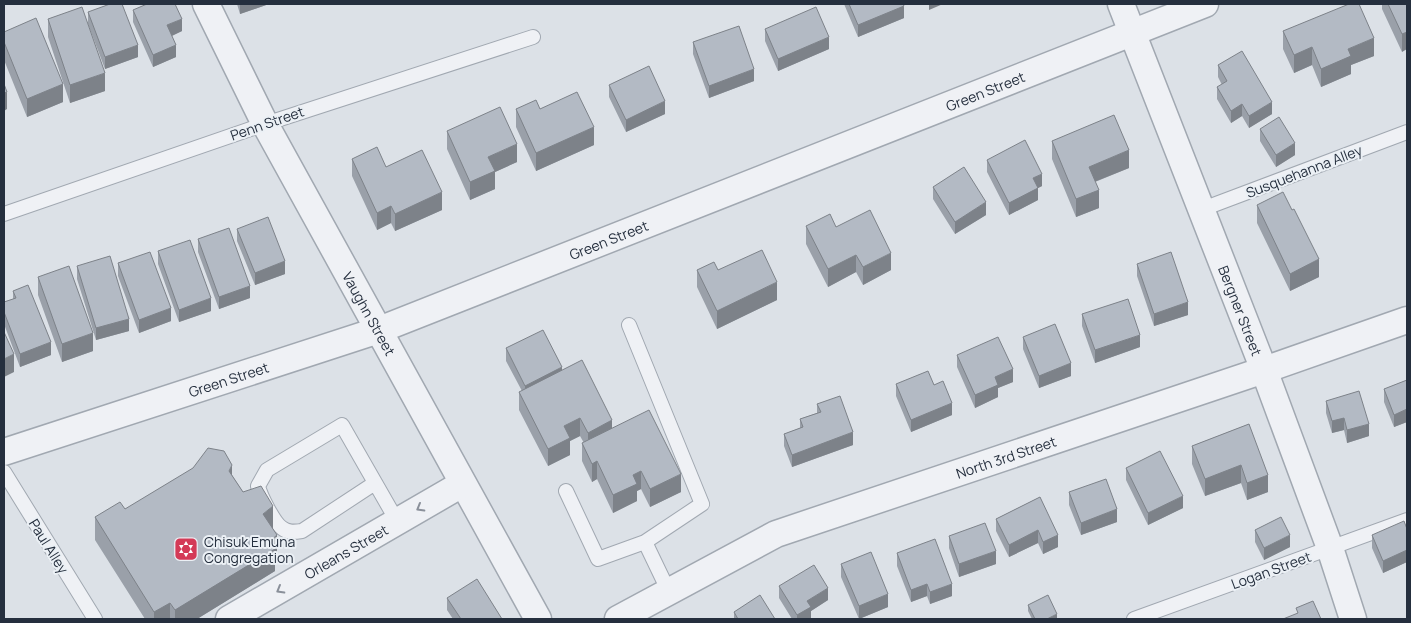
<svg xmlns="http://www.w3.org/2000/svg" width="1411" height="623" viewBox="0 0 1411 623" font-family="Manrope,sans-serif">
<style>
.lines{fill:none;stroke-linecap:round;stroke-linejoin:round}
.lane-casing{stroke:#a1a8b1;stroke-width:16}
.street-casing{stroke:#a1a8b1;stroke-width:29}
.lane{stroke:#eff1f5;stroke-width:14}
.street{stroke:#eff1f5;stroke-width:26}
.wall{fill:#9aa0a9}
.shaded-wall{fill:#7d8289}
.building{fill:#b3bac4;stroke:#7d8289}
.oneway{stroke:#8a909a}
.labels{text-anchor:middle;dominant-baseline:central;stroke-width:4;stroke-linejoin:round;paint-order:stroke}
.street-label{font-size:14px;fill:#252f3e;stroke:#ebf0f5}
.poi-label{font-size:14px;fill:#252f3e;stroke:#ebf0f5;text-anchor:start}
</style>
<rect width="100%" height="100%" fill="#dce1e7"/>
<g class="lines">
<g class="lane-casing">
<path id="lane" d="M1200,210L1407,132
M4,214L265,124L533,37
M629,325L702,504L645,542L669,592
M4,472L95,619
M375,483L302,531C295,532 288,533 282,528C274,523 260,495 258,486L267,470L342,425L397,521
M566,491L598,559L645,542
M1134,619L1407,520"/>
</g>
<g class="street-casing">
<g id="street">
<path id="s1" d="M206,4L265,124L538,619"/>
<path id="s2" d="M1121,4L1264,370L1330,548L1353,619"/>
<path id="s3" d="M4,452L379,330L1205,4"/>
<path id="s4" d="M229,619L462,484"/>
<path id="s5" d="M618,619L776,534L1264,370L1407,320"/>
</g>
</g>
<use href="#lane" class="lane"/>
<use href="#street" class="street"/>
</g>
<path class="wall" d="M237,4H269L240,14Z
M844,4H903L904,18L858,37Z
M1382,4H1407L1402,52L1382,9Z
M133,10L182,31L172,36L176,57L153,67L133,22Z
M88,12L138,57L105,69L88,24Z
M48,19L105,91L70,103L48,37Z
M765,29L829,49L778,71L765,41Z
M1283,31L1374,56L1351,65V74L1321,87L1312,65L1294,73L1283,49Z
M4,32L63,102L27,117L4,60Z
M693,42L754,81L709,98L693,54Z
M1218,65L1272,114L1249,128L1242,116L1231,123L1217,99V87L1222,85L1218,77Z
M609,85L665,114L626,132L609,97Z
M516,109H540L594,145L536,171L516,127Z
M1260,129L1295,155L1276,167L1260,141Z
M447,131L517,162L495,172V189L470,200L447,149Z
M1052,141L1129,168L1095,182L1099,208L1076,217L1052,159Z
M352,159L386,167L442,210L395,231L391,223L377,230L352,176Z
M987,160L1042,186L1038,188V200L1009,215L987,172Z
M933,187L986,215L955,234L933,199Z
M1257,205L1319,277L1290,291L1257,223Z
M806,226L836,227L891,270L863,285L856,272L828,287L806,244Z
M237,229L285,274L255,285L237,241Z
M198,239L250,298L219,309L198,252Z
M158,251L211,311L179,322L158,264Z
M118,263L171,321L139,333L118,276Z
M1137,264L1188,315L1154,326L1137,276Z
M77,266L129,331L96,340L77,279Z
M697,270L777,300L717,329L697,287Z
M38,277L93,351L62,362L38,295Z
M13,291L51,355L20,367L4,324V302L13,299Z
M1082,314L1140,347L1095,363L1082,326Z
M1023,337L1071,376L1039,388L1023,349Z
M506,348L562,370L612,429L681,492L650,507L641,489L637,491V501L613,513L597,479L592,482L582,461V443H584L580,436L570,441V455L548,466L519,410V392L522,391L506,361Z
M957,355L1013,382L998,388V397L975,408L957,367Z
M1407,380V422L1394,427L1384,402V389Z
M896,384L934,385L952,415L911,432L896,396Z
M1326,401L1369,436L1347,443L1344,430L1332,433L1326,413Z
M817,404L853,445L792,467L784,446V434L800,428V419L817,413Z
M1249,424L1268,492L1247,500L1241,483L1205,496L1192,464V446Z
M1126,468L1183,508L1148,525L1126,480Z
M232,475L243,492L273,529L277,558L275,559V571L197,619H145L95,540V517L125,509Z
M1069,492L1117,522L1081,535L1069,505Z
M1040,497L1058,547L1043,554L1038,543L1009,557L996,531V519Z
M1407,529V562L1383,573L1372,548V535Z
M1255,530L1290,547L1264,560L1255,542Z
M949,536L996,564L959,577L949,548Z
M897,553L952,596L930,604L927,596L911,602L897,566Z
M841,564L888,607L859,619L841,577Z
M779,586L828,600L811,611V619H792L779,598Z
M447,598L502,619H453L447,610Z
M1028,605L1057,619H1032L1028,611Z
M734,612L775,619H734Z"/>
<path class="shaded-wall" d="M240,4H269L240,14Z
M929,4H943L929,10Z
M904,6V18L858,37V25Z
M182,19V31L167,38V25Z
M1407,32V49L1402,52V34Z
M829,37V49L778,71V59Z
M1374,38V56L1351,65V74L1321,87V69L1348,49Z
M138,45V57L105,69V57Z
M176,45V57L153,67V55Z
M1312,47V65L1294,73V55Z
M754,69V81L709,98V86Z
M105,73V91L70,103V85Z
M63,84V102L27,117V99Z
M7,92V109L4,111V93Z
M665,101V114L626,132V120Z
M1272,102V114L1249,128V116Z
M1242,104V116L1231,123V111Z
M594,127V145L536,171V153Z
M1295,143V155L1276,167V155Z
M517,144V162L495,172V189L470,200V182L488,157Z
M1129,150V168L1089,184V167Z
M1042,174V186L1038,188V200L1009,215V203L1033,178Z
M1099,190V208L1076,217V199Z
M442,192V210L395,231V214Z
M986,202V215L955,234V222Z
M391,206V223L377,230V213Z
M891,253V270L863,285V267Z
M856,255V272L828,287V269Z
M1319,259V277L1290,291V274Z
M285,261V274L255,285V273Z
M777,282V300L717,329V311Z
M250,286V298L219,309V297Z
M211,298V311L179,322V310Z
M1188,302V315L1154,326V314Z
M171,308V321L139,333V320Z
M129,319V331L96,340V328Z
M93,333V351L62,362V344Z
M1140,335V347L1095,363V350Z
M51,342V355L20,367V354Z
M14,354V372L4,377V359Z
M1071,363V376L1039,388V376Z
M562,367V379L525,398V386Z
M1013,369V382L998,388V397L975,408V395L995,377Z
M952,403V415L911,432V420Z
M1407,409V422L1394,427V415Z
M580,418V436L570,441V455L548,466V449L564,426Z
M1344,418V430L1332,433V421Z
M612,420V438L588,450V433Z
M1369,424V436L1347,443V430Z
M853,432V445L792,467V455Z
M597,461V479L592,482V464Z
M232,465V487L229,471Z
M1241,465V483L1205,496V479Z
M641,471V489L637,491V501L613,513V495L633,475Z
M681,474V492L650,507V489Z
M1268,475V492L1247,500V483Z
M1183,496V508L1148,525V513Z
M273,506V529L263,536V514Z
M1117,509V522L1081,535V523Z
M1038,530V543L1009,557V545Z
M277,535V558L275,559V571L197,619H175V610Z
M1058,535V547L1043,554V542Z
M1290,535V547L1264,560V548Z
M1407,550V562L1383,573V561Z
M996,551V564L959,577V564Z
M927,584V596L911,602V590Z
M952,584V596L930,604V592Z
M828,588V600L811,611V619H797V615L807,601Z
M888,594V607L859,619V606Z
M170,603V619H154V612Z
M1057,614V619H1047Z"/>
<path class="building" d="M110,4H122L138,45L105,57L88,12Z
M147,4H175L182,19L167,25L176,45L153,55L133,10Z
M849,4H903L904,6L858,25Z
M1349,4H1359L1374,38L1348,49L1351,56L1321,69L1312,47L1294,55L1283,31Z
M1388,4H1407V32L1402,34Z
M82,7L105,73L70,85L48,19Z
M816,7L829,37L778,59L765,29Z
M36,18L63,84L27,99L4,42V32Z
M739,26L754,69L709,86L693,42Z
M1242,51L1272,102L1249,116L1242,104L1231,111L1217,87L1227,81L1218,65Z
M649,66L665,101L626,120L609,85Z
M4,84L7,92L4,93Z
M577,92L594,127L536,153L516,109L536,100L540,109Z
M500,107L517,144L488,157L495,171L470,182L447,131Z
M1114,115L1129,150L1089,167L1099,190L1076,199L1052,141Z
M1279,117L1295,143L1276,155L1260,129Z
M1025,140L1042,174L1033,178L1038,188L1009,203L987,160Z
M377,147L386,167L422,150L442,192L395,214L391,206L377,213L352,159Z
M964,167L986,202L955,222L933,187Z
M1283,192L1292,210L1294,209L1319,259L1290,274L1257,205Z
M870,210L891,253L863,267L856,255L828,269L806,226L830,214L836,227Z
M268,217L285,261L255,273L237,229Z
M229,228L250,286L219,297L198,239Z
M190,240L211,298L179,310L158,251Z
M762,250L777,282L717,311L697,270L714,262L718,270Z
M150,252L171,308L139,320L118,263Z
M1171,252L1188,302L1154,314L1137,264Z
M110,256L129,319L96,328L77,266Z
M69,266L93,333L62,344L38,277Z
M28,285L51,342L20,354L4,312V302L16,298L13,291Z
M1128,299L1140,335L1095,350L1082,314Z
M1055,324L1071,363L1039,376L1023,337Z
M543,330L562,367L525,386L506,348Z
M4,332L14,354L4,359Z
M998,337L1013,369L995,377L998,385L975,395L957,355Z
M582,360L612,420L588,433L580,418L564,426L570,438L548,449L519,392Z
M928,371L934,385L943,381L952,403L911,420L896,384Z
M1407,380V409L1394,415L1384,389Z
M1359,391L1369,424L1347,430L1344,418L1332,421L1326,401Z
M840,396L853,432L792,455L784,434L803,427L800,419L821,412L817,404Z
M649,410L681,474L650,489L641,471L633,475L637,484L613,495L597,461L592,464L582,443Z
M1249,424L1268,475L1247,483L1241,465L1205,479L1192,446Z
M208,448L224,451L232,465L229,471L243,492L261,486L273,506L263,514L277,535L270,541L275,549L175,610L170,603L154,612L95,517L120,502L125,509L193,468Z
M1160,451L1183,496L1148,513L1126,468Z
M1106,479L1117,509L1081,523L1069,492Z
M1040,497L1058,535L1043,542L1038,530L1009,545L996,519Z
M1281,517L1290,535L1264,548L1255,530Z
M1404,521L1407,529V550L1383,561L1372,535Z
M985,523L996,551L959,564L949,536Z
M935,539L952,584L930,592L927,584L911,590L897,553Z
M871,552L888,594L859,606L841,564Z
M814,565L828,588L807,601L811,607L797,615L779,586Z
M477,579L502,619H461L447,598Z
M760,595L775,619H738L734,612Z
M1048,595L1057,614L1047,619H1035L1028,605Z
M1313,601L1321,619H1283L1298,613L1296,608Z"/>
<defs><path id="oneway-chevron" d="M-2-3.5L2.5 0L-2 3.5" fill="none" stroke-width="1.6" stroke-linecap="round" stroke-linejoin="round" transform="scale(1.25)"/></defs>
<g class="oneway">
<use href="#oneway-chevron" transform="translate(420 508) rotate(150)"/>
<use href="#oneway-chevron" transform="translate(280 590) rotate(150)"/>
</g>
<defs>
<g id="synagogue-square" transform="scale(1.25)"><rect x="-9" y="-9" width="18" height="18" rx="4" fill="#d43a57" stroke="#ebf0f5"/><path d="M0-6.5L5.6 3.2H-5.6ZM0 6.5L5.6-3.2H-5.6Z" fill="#fff"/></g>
</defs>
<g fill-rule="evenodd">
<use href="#synagogue-square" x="186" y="549"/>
</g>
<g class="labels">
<g class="street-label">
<text stroke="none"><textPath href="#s3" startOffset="1046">Green Street</textPath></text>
<text transform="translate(267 123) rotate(-19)">Penn Street</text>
<text transform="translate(1304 171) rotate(-21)">Susquehanna Alley</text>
<text stroke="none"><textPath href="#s3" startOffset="641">Green Street</textPath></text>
<text stroke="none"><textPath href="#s2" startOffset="329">Bergner Street</textPath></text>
<text stroke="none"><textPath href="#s1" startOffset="350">Vaughn Street</textPath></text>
<text stroke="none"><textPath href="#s3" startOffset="236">Green Street</textPath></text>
<text stroke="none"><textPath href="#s5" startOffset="422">North 3rd Street</textPath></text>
<text transform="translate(49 546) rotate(58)">Paul Alley</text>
<text stroke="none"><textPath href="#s4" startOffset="135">Orleans Street</textPath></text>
<text transform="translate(1271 570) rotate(-20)">Logan Street</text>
</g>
<g class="poi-label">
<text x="204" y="541">Chisuk Emuna<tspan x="204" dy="16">Congregation</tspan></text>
</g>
</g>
<rect width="1411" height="623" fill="none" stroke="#252f3e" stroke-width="10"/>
</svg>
